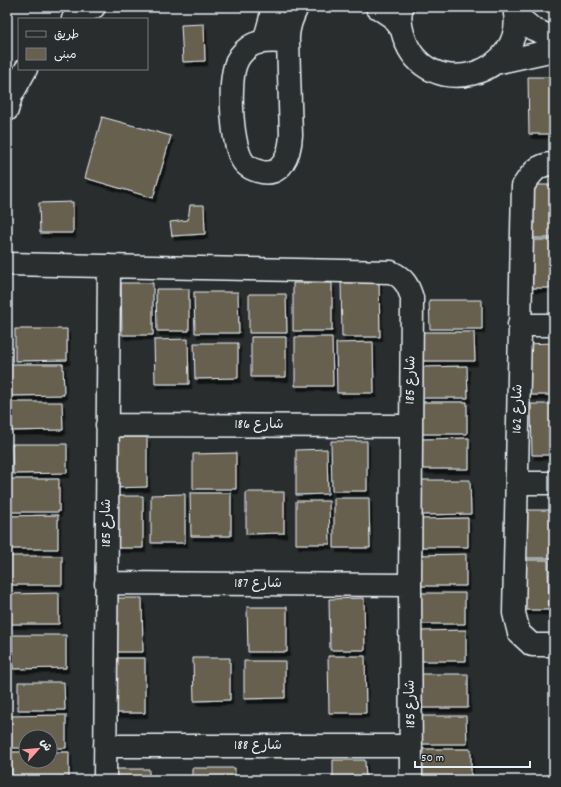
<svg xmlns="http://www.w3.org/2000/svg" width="561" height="787" viewBox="0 0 561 787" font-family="Dekko,'Playpen Sans Arabic',sans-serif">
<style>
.building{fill:#676050;stroke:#e8f1f8;filter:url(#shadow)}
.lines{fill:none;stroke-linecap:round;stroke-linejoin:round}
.minor-casing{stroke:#e8f1f8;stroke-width:25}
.minor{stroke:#2a2d2e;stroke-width:22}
.labels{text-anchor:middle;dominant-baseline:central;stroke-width:4;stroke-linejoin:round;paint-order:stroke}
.street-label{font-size:14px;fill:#e8f1f8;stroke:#2a2d2e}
</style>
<defs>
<filter id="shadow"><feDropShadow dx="2.5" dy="4.5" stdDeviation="0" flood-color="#0009"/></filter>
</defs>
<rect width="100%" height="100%" fill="#2a2d2e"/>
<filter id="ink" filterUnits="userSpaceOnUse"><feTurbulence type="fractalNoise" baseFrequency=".025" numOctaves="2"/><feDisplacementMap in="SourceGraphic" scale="8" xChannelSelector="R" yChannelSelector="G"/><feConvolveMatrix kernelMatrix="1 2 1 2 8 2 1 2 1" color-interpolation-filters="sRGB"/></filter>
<g filter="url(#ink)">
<path class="building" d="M204,24L205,61L183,62L181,25Z
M528,77H554V134H529Z
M102,117L171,136L153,198L85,178Z
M528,185H554V238H528Z
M73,202V233H40L39,203Z
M190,205H204L205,234L172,236L170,222L188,220Z
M526,240H554V288H526Z
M379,279L380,337H342L341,280Z
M121,283H153V335H122Z
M293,283H332V331H293Z
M156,289H189V331H157Z
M194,292H238L239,333H195Z
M249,294H286L287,333H249Z
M429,300H482V329H430Z
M15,329H67V360L15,361Z
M420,332H474L475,361H420Z
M251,337H286V377H251Z
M295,337H332L333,386H295Z
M188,339L189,384H155L154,340Z
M373,342L374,393H337L336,343Z
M194,343H238V378L195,379Z
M554,343V395H525L524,344Z
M9,364H63L64,395L9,396Z
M467,366L468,398H422L421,367Z
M7,402H62L63,430L7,431Z
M421,402H467V434H422Z
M531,404H554V455H532Z
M111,437H147V487L111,488Z
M469,438V469H422L421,439Z
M331,441H367V491H332Z
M12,444H67V473L13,474Z
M327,449L328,494L296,495V450Z
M236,453V489H193V454Z
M8,479H59V512H8Z
M420,480H470L471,514L421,515Z
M246,492H284V533L246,534Z
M190,493H231V536H191Z
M185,494V543H151V495Z
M111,496H143V548H111Z
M334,498H369L370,548H334Z
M296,501H329L330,544H296Z
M525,510H554V558H525Z
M58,515V549H7V516Z
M468,518V547H419L418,519Z
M466,554V586H418L417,555Z
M7,556H62V585H7Z
M519,560H548L549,610H520Z
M59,593V624H9L8,594Z
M421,593H465V624H421Z
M110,598H142L143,652H110Z
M364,598L365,650H330L329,599Z
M247,607H287V652H248Z
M466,630V661H420V631Z
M12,635H66V668L13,669Z
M328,656H365L366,713H329Z
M114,658H145V713H114Z
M193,658H230V700L194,701Z
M244,661H285V698L244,699Z
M418,674H468V708H419Z
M18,682H64L65,710H18Z
M66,715V748H50V737H26V748H10L9,716Z
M419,716H466L467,744H420Z
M420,749H471V780H420Z
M11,752H26V761H50V752H69V780H12Z
M333,760H365L366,780H333Z
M192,768H235V780H192Z
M114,769H149V780H114Z"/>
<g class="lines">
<g class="minor-casing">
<path id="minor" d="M377,7L392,17L401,28
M402,7C399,16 401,28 404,37C426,105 530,76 514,7
M515,14L533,29L554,38
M73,19L94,7
M264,42L271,17V7
M288,42C276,42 259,39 249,47C242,52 237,59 235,66C229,85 231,150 245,164C249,168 254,170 258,171C282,179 290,154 291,135L288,42C287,29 292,18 297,7
M495,63L554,50
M7,110L11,96L26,69
M554,164C538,163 531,174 523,186L514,613L519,633L532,645H554
M7,264L391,272C404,278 408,285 412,298L410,585L411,780
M519,325H554
M107,425L410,426
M517,483H554
M106,583L410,585
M105,746H411
M105,780L109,266"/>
</g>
<use href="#minor" class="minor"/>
</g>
</g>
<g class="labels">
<g class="street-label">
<text transform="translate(411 380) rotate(-89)">شارع 185</text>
<text transform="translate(518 409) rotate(-89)">شارع 162</text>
<text x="259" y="425">شارع 186</text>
<text transform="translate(107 523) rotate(-90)">شارع 185</text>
<text x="258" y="584">شارع 187</text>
<text transform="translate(411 704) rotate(-91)">شارع 185</text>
<text x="258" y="746">شارع 188</text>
</g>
</g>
<rect width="561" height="787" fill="none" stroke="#2a2d2e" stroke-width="24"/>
<rect x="12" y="12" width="537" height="763" fill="none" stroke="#e8f1f8" stroke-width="1.5" filter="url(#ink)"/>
<rect x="18" y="18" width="130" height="52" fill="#2a2d2e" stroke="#767b7f"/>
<rect x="26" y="31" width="20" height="6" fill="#2a2d2e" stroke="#767b7f"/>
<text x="54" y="38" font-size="12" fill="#e8f1f8">طريق</text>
<rect x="26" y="48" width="20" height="12" fill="#676050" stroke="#767b7f"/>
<text x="54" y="58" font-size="12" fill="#e8f1f8">مبنى</text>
<g transform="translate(38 749) rotate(63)"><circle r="19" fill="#2a2d2e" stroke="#767b7f"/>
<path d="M0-3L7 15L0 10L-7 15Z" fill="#ff9aa2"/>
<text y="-6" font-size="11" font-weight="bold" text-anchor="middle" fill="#e8f1f8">ش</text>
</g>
<path d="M415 761v6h115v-6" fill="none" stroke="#e8f1f8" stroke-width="2"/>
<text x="421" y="761" font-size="12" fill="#e8f1f8" stroke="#2a2d2e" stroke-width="3" paint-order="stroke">50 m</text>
</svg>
